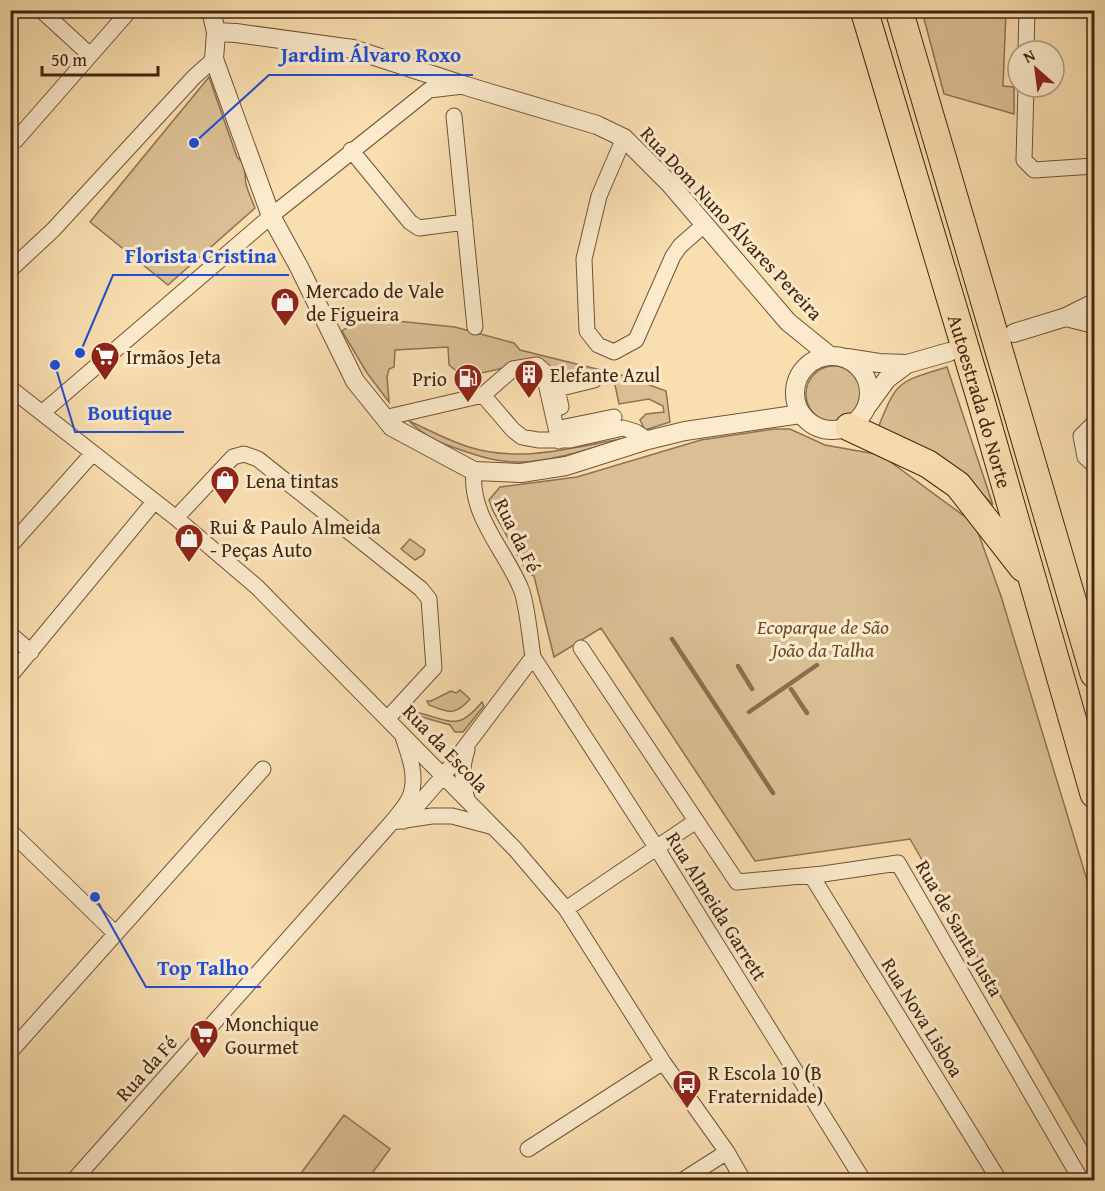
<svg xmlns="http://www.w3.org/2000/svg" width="1105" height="1191" viewBox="0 0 1105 1191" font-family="'Gentium Book Plus',serif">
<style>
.green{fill:#dabf94;stroke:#8e7252;stroke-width:1.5}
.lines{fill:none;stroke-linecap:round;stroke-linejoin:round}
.stream{stroke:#8b6e4f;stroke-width:4.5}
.minor-casing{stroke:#705337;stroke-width:17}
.tertiary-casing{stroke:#705337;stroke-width:20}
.motorway-casing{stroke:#42250f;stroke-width:29}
.minor{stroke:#fbeacb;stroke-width:15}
.tertiary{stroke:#fbeacb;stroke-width:18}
.motorway{stroke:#f9deaf;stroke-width:27}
.labels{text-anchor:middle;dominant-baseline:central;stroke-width:6;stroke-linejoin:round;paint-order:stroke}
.street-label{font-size:20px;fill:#42250f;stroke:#fbeacb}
.poi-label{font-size:20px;fill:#42250f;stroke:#fbeacb;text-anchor:start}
.park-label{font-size:20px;font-style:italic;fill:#684c30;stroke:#fbeacb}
.leader{fill:none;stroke:#1d4ed8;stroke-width:2}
.callout-dot{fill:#1d4ed8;stroke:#fbeacb;stroke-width:2}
.callout-label{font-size:21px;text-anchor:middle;font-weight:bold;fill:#1d4ed8;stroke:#fbeacb;stroke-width:6;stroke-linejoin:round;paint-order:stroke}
</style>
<rect width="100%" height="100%" fill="#f9deaf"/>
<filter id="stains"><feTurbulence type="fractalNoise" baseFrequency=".00333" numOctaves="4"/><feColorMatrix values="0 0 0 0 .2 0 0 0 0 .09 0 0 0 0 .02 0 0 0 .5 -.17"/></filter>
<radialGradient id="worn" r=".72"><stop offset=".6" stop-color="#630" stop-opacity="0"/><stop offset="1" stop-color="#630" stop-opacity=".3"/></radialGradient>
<path class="green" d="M922,11H1006L1003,86L1014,87V114L944,94Z
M209,77L237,157C247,165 244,174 246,184C248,192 252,200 255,208L168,285L90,222Z
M377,319L455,327L514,343L520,350L625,376L666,391L670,422L645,430L640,420L646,414L664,412L663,406L649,399L619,404L615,385L599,375L553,385L535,361L477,374L461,375L449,365L448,347L395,350L394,367L389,369L387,377L389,402L367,373L342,331L358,320Z
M806 394a28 28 0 1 1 56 0a28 28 0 1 1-56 0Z
M947,367L993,505L962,473L878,428C897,380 898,382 947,367Z
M409,421C429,430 449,441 469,447C522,464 578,446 631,437C597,446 556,461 521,462C499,463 478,456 458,449C437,442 425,436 409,421Z
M774,429H790L825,445L881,455L975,524L1001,596L1094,903V1144L1088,1148L910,839L755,861L601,628L554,657L534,576L528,574L493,511L489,500L500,487L577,477L701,440Z
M410,539L425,550L423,555L415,560L401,549Z
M460,690L470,699C455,716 449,713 429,705L427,701H431L451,691L456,693Z
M482,702L484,706L463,732H455L450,725L418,716L419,713C452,721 458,731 482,702Z
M344,1115L390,1149L367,1180H296Z"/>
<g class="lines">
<path class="stream" d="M672,639L773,793
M738,666L752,689
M791,689L807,713
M749,712L817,665"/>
<g class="minor-casing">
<path id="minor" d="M41,10L90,55
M1026,51L1027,10
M1026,87L1024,160L1034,170L1094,166
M454,116L475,327
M624,138L599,196L584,259L587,331L598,345L614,352L636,340L673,256L680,246L705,224
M10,143L16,140L130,10
M351,150L410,222L419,228L465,222
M10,270L53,230L194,77L214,59
M10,388L176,518L257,587L515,849L566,909L663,1062L727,1152L743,1180
M483,395L513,369L537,365L543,370L559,441
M561,407L557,389L594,380
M43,412L271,216L429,90L463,86
M384,418L483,395L513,430L522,437L538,440H570L623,428L636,432L648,440
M1094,423L1081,436L1085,457L1094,465
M565,427L614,417
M176,518L233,457L244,454L258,459L421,589L429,599L434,668L388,718
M10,546L93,453
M10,634L31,652
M581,648L737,882L823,874L898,863L1081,1180
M533,657L656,847L863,1180
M10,676L154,502
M403,737C409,755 417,775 411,794C408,804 398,814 392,822L432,816H452L490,826
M467,799C462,781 461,768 467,750
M404,821L444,775L533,657C530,639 527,603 521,589C505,550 469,515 474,471
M10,831L115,933
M811,875L999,1180
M566,909L696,821
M10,1052L263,769
M528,1149L663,1062
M74,1180L392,822
M683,1180L727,1152"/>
</g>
<g class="tertiary-casing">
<path id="tertiary" d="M211,10L216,32L214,59L271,216L299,267L355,381L392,427L474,471L521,473L566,466L648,440L685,431L801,414
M216,32L236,33L353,49L466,86L597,125L624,138L670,184L788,322L830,356
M1066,317L1094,324
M1014,333L1066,317L1094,303
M795 393a37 37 0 1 1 74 0a37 37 0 1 1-74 0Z
M847,358L879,363L907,364L949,352
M868,405L887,379L907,364"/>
</g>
<g class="motorway-casing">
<g id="motorway">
<path id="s1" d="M864,10L982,404L1094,794"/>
<path d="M899,10L1094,674"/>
<path d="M849,427L928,464L958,485L1023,568"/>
</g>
</g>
<use href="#minor" class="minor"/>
<use href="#tertiary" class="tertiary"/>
<use href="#motorway" class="motorway"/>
</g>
<defs>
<g id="shop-pin" transform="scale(1.5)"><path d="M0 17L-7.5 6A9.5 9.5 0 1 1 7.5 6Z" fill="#8f2418" stroke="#fbeacb"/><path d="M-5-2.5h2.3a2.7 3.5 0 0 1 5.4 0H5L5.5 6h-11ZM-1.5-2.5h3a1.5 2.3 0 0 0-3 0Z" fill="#fff"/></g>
<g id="supermarket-pin" transform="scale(1.5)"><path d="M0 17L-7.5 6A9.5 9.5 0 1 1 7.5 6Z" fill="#8f2418" stroke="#fbeacb"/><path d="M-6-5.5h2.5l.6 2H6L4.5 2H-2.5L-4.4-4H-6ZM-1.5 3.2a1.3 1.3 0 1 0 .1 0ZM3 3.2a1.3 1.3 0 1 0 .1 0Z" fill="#fff"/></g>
<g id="building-pin" transform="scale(1.5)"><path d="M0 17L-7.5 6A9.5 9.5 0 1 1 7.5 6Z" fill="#8f2418" stroke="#fbeacb"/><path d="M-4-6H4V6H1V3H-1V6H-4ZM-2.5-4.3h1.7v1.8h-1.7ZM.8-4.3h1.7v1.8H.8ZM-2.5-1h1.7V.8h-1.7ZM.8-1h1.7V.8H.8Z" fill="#fff"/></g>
<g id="fuel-pin" transform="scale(1.5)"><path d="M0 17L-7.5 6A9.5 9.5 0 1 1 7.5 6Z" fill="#8f2418" stroke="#fbeacb"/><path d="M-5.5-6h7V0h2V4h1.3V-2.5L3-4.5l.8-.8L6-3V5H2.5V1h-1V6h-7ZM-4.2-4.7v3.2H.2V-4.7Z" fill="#fff"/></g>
<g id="bus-pin" transform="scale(1.5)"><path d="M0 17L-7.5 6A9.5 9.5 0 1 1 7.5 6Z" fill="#8f2418" stroke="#fbeacb"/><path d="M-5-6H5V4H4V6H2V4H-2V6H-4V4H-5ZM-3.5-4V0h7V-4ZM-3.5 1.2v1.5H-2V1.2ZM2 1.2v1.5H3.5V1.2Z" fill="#fff"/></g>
</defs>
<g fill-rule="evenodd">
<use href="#shop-pin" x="285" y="302"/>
<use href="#supermarket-pin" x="105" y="356"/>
<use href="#building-pin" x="529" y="374"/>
<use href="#fuel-pin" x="468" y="378"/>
<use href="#shop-pin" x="225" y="480"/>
<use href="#shop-pin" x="189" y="538"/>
<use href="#supermarket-pin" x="204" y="1034"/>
<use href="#bus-pin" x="687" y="1084"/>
</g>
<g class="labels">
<g class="street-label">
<text transform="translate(732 223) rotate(47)">Rua Dom Nuno Álvares Pereira</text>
<text stroke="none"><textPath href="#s1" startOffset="408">Autoestrada do Norte</textPath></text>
<text transform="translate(518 535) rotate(64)">Rua da Fé</text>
<text transform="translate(446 748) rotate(46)">Rua da Escola</text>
<text transform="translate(717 906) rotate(58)">Rua Almeida Garrett</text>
<text transform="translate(960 928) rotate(60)">Rua de Santa Justa</text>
<text transform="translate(923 1017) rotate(58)">Rua Nova Lisboa</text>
<text transform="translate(146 1068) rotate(-48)">Rua da Fé</text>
</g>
<g class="poi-label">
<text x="306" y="290">Mercado de Vale<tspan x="306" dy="23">de Figueira</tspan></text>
<text x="126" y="356">Irmãos Jeta</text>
<text x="550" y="374">Elefante Azul</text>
<text x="447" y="378" text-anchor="end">Prio</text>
<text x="246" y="480">Lena tintas</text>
<text x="210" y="526">Rui &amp; Paulo Almeida<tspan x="210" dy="23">- Peças Auto</tspan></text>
<text x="225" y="1023">Monchique<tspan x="225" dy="23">Gourmet</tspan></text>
<text x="708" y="1072">R Escola 10 (B<tspan x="708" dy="23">Fraternidade)</tspan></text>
</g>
<g class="park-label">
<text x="823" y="626">Ecoparque de São<tspan x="823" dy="23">João da Talha</tspan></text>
</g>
</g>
<path class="leader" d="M194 143L269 75H473M80 353L113 275H289M55 365L75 432H184M95 897L146 987H261"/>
<g class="callout-dot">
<circle cx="194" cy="143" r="6"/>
<circle cx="80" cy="353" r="6"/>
<circle cx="55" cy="365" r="6"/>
<circle cx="95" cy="897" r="6"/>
</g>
<g class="callout-label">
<text x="371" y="62">Jardim Álvaro Roxo</text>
<text x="201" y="263">Florista Cristina</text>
<text x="130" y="420">Boutique</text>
<text x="203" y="975">Top Talho</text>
</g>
<rect width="1105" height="1191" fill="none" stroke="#f9deaf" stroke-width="36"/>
<rect x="12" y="12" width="1081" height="1167" fill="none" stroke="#42250f" stroke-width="3"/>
<rect x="18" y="18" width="1069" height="1155" fill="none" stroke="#42250f" stroke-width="1.5"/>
<g transform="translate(1036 69) rotate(332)"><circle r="28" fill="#fbeacb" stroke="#b19b80" stroke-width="1.5"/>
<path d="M0-4.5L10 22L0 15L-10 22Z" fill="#8f2418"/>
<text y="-9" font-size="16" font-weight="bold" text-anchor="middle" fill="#42250f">N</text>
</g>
<path d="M42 66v9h116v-9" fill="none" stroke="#42250f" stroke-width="3"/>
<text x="51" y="66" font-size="18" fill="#42250f" stroke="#fbeacb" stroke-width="4.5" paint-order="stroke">50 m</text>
<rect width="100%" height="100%" filter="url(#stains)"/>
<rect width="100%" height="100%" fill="url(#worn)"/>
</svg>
